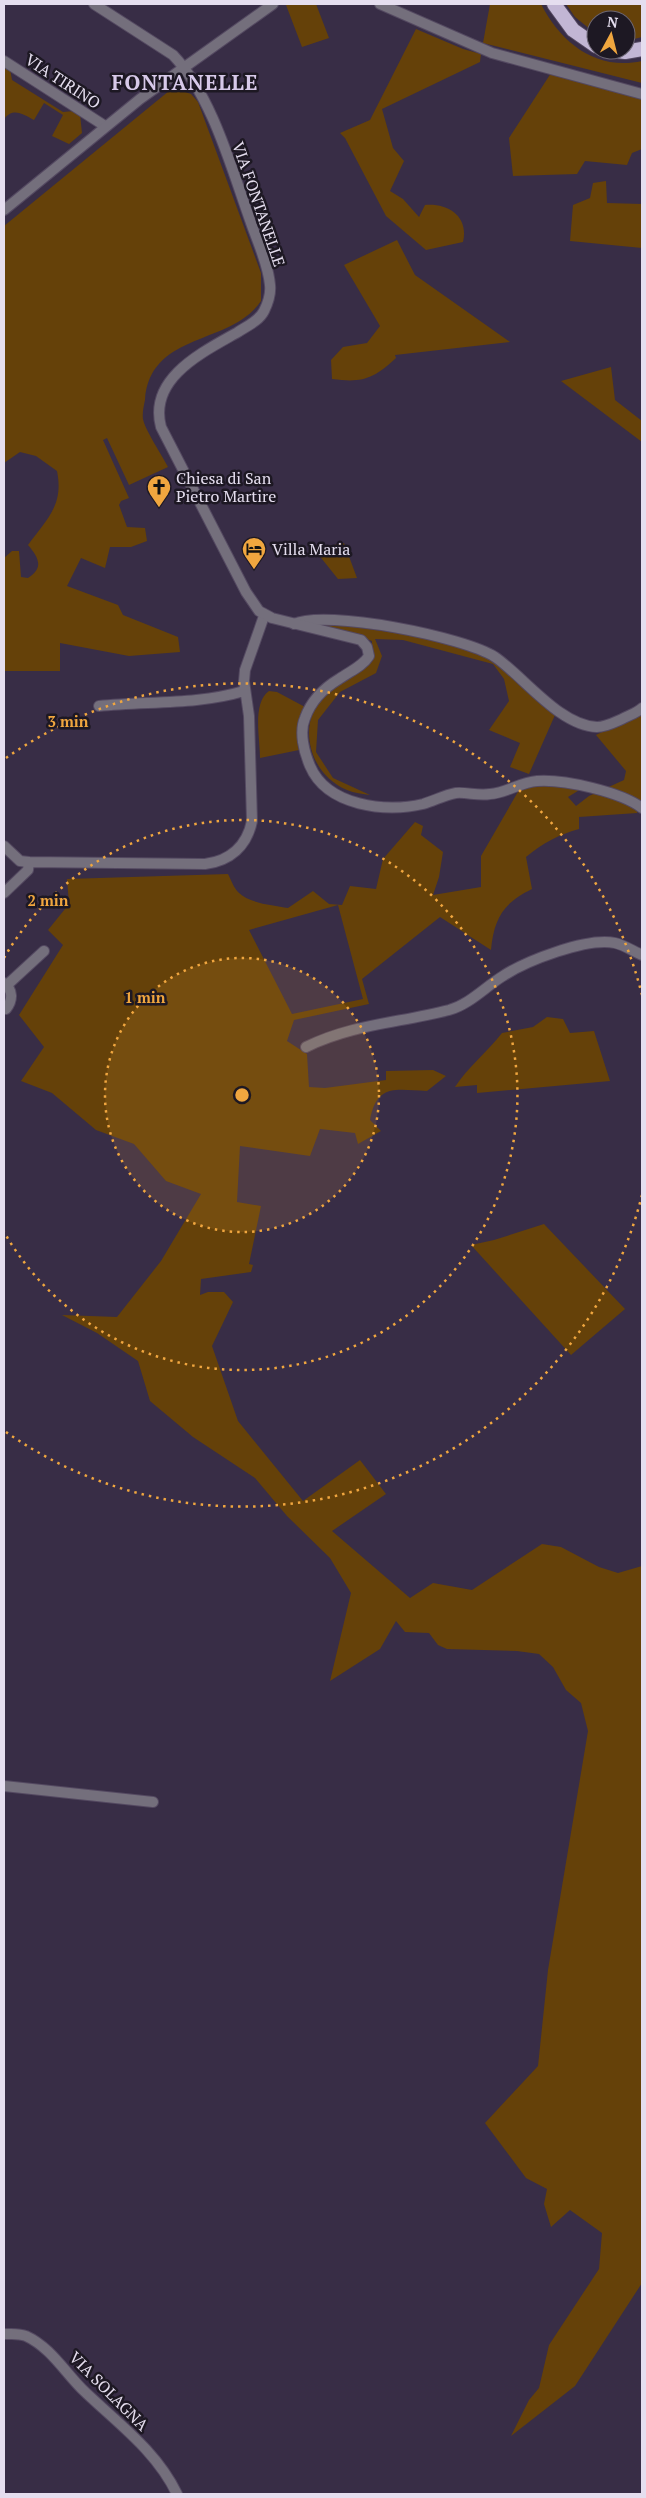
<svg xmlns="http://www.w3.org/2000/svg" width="646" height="2498" viewBox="0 0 646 2498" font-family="'PT Serif',serif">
  <rect width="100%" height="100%" fill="#382d46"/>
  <path fill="#654109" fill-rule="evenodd" d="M316,4l13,34 -27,9 -16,-42z
    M490,4h51c20,39 55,67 101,57v22l-159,-40z
    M566,4h76v33l-16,4v-21h-30v14l-21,-17z
    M416,29l47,20 18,5 -1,8 -98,47 11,39 11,13 -14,30 13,8 16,18 6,-12c24,-2 44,12 38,37l-37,8 -40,-34 -41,-78 -5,-5 30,-13z
    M4,65l6,4 2,11 51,32 11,-1 6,3 2,19 -13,11 -17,-8 11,-21 -19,-12 -10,17c-11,-6 -21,-13 -30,-1z
    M553,70l89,28v51l-10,4 -5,12 -42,-4 -8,13 -64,2 -4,-38z
    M177,89l14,5 7,8 63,171v28c-30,45 -111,30 -116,99 -1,5 -3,13 -2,19 2,11 19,36 25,48l-39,18 -22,-47 -4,2 26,58 -8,3 -2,4 8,22 18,1 2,13 -16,6h-21l-5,21 -24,-10 -14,28 51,19 5,10 55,22 2,15 -51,4 -69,-13v28h-55l-1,2v-115l8,-7h7l2,26 7,1c16,-10 11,-20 0,-33 19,-26 36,-40 29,-74l-21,-15 -16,-4 -16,11v-237l165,-135z
    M606,181l1,22 35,1v44l-72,-7 3,-36 17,-7 3,-15z
    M397,240l18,35 95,67 -115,13 1,3c-23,21 -33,25 -64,21l-1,-19 12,-13 24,-4 13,-17 -36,-61z
    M611,367l4,33 27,21v21l-81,-61z
    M344,543l13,35 -19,1 -24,-30z
    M333,624l105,15 58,22 59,54 -26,59 -19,-7 10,-24 -31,-13 20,-29 -5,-22 -11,-15 -90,-24 -28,-1 7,17 -6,17 -36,19 -22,28 -2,32 17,26 37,17c-7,-1 -16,-2 -23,-5 -36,-15 -50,-61 -26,-92 13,-15 35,-28 51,-40v-17l-30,-11 -25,-5z
    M269,691l8,1 28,15c-7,16 -10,26 -6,43l-39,8c0,-20 -8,-55 9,-67z
    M642,712v91l-5,10 -58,4v12c-21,6 -36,14 -53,28l6,32c-29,14 -38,30 -41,61l-51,-33 -78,62 7,25 -75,16 -7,21 20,13 2,33 16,1 61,-8v-9l47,-1 13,6 -19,15c-31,-1 -50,-8 -57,29l11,11 -23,13 -3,-11 -35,-4 -10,27 -70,-10 -3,56 24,4 -12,58 4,1 -2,7 -50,7 -1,16 8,-3h16l9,10 -21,44 26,75 65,80 57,-41 26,34 -54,37 78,67 23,-15 39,7 70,-46 19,3 38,20 19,6 24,-7v717l-67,103 -64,50 18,-36 10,-12 10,-43 50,-76 3,-36 -32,-23 -19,17 -7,-23 3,-15 -21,-11 -41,-55 53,-57 10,-96 40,-239 -7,-28 -15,-13 -13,-23 -14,-13 -22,-3 -70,-2 -9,-4 -9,-12 -24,-1 -9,-11 -16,28 -50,32 21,-88 -21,-35 -43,-42 -32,-38 -62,-41 -43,-36 -12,-40 -41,-28 -35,-18 55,2 44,-56 40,-67 -35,-13 -32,-37 -38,-14 -44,-37 -31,-12 23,-34 -25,-32 44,-70 -15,-15 21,-26 -2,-25 161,-5c3,6 6,14 10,18 12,12 35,13 50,16l25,-17 16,13 13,1 8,-19 26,3 7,-30 32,-37 8,4 -2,9 22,17 -4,25 -6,18 48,-8v-31l38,-66 15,-5 47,4 -13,8 8,9 13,-10 35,-16 2,-9 -30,-36zM338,905l25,94 -71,15 -43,-84z
    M547,1017l16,2 7,14 24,-2 16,50 -133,12v-8l-22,2c13,-20 32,-35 47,-54l31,-6z
    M544,1224l81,85 -54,46 -100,-110 23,-5z"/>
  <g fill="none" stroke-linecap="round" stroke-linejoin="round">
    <g stroke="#544961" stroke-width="12">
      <path id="minor" d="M380,4l112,49 150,41
        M4,61l101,65
        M294,624c32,-15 170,13 201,33 29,20 65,69 102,70 9,0 18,-5 25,-8 7,-4 15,-6 20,-11
        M99,706c49,-5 98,-1 145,-15
        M4,846l16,15 9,1 176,2c25,-3 42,-18 47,-43l-3,-105 -5,-35 1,-11 19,-54
        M4,893l24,-23 1,-8
        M4,983c9,7 9,17 2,26
        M7,985l37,-34
        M306,1047c47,-23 93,-24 143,-37 21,-6 36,-23 54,-34 23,-15 84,-39 112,-33 9,2 18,8 27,12
        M4,1786l149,16
        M4,2334c8,0 15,-1 22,2 24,11 38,35 56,53 34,33 74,61 95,105"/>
    </g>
    <g stroke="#544961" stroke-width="12">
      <path id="tertiary" d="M94,4l79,51c39,41 58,112 77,165 7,21 18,43 20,65 1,9 -2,18 -6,26 -5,10 -17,15 -26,21 -35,20 -90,46 -77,95l85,165 13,19 13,7 89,22 6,7 2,9c-7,11 -19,15 -30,23 -15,9 -28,22 -34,39 -6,14 -1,34 5,48 17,40 76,47 113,38 11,-3 21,-9 33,-11 11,-1 22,3 34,1 16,-1 31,-12 47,-13 27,-2 84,11 105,27
        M4,210l136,-111 133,-95"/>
    </g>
    <g stroke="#544961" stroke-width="16">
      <path id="trunk" d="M554,4l19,26 23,16
        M609,50l16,2 17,-3"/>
    </g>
    <use href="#minor" stroke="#746f7c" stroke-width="10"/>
    <use href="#tertiary" stroke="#746f7c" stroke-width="10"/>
    <use href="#trunk" stroke="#c2b6d4" stroke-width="14"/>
  </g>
  <circle cx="242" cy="1095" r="137" fill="#f0a63f" fill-opacity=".12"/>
  <g fill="none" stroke="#f0a63f" stroke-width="2.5" stroke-dasharray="2.5 5">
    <circle cx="242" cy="1095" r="137"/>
    <path d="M4 958A275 275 0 1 1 4 1232"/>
    <path d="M642 1195A412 412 0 0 1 6 1432M6 758A412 412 0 0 1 642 995"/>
  </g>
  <defs>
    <g id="church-pin" transform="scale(1.25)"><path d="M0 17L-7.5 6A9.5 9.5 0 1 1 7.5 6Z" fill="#f0a63f" stroke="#1d1823"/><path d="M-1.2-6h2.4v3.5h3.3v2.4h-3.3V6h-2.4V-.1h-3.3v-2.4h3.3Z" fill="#111"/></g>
    <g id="hotel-pin" transform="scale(1.25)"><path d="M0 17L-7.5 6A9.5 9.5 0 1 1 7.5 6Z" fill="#f0a63f" stroke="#1d1823"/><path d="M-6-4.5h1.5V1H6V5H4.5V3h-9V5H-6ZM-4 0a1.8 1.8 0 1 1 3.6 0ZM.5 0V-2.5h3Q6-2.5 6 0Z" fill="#111"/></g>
  </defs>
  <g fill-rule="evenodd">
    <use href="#church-pin" x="159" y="487"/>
    <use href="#hotel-pin" x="254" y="549"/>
  </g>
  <g text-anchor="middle" stroke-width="5" stroke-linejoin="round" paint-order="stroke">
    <g font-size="16" fill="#e5deef" stroke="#1d1823">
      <text transform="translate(63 81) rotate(33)" y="6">VIA TIRINO</text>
      <text transform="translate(259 204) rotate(71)" y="6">VIA FONTANELLE</text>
      <text transform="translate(109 2391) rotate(45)" y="6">VIA SOLAGNA</text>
    </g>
    <g font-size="16" fill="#e5deef" stroke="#1d1823" text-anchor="start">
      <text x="176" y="484">Chiesa di San<tspan x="176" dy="18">Pietro Martire</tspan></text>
      <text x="272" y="555">Villa Maria</text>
    </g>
    <g font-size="21" font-weight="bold" letter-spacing="1" fill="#d7c9e9" stroke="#1d1823">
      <text x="185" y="90">FONTANELLE</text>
    </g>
  </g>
  <circle cx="242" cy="1095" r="8" fill="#f0a63f" stroke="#1d1823" stroke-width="2.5"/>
  <g font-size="15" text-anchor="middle" font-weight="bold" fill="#f0a63f" stroke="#1d1823" stroke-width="5" stroke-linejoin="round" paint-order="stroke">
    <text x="68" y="727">3 min</text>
    <text x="48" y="906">2 min</text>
    <text x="145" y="1003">1 min</text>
  </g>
  <rect width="646" height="2498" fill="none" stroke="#e5deef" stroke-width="10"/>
  <g transform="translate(611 35) rotate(7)"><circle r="24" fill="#1d1823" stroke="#6d6775"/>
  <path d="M0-4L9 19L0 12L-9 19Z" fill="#f0a63f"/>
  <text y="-8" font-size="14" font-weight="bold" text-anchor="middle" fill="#e5deef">N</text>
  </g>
</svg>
